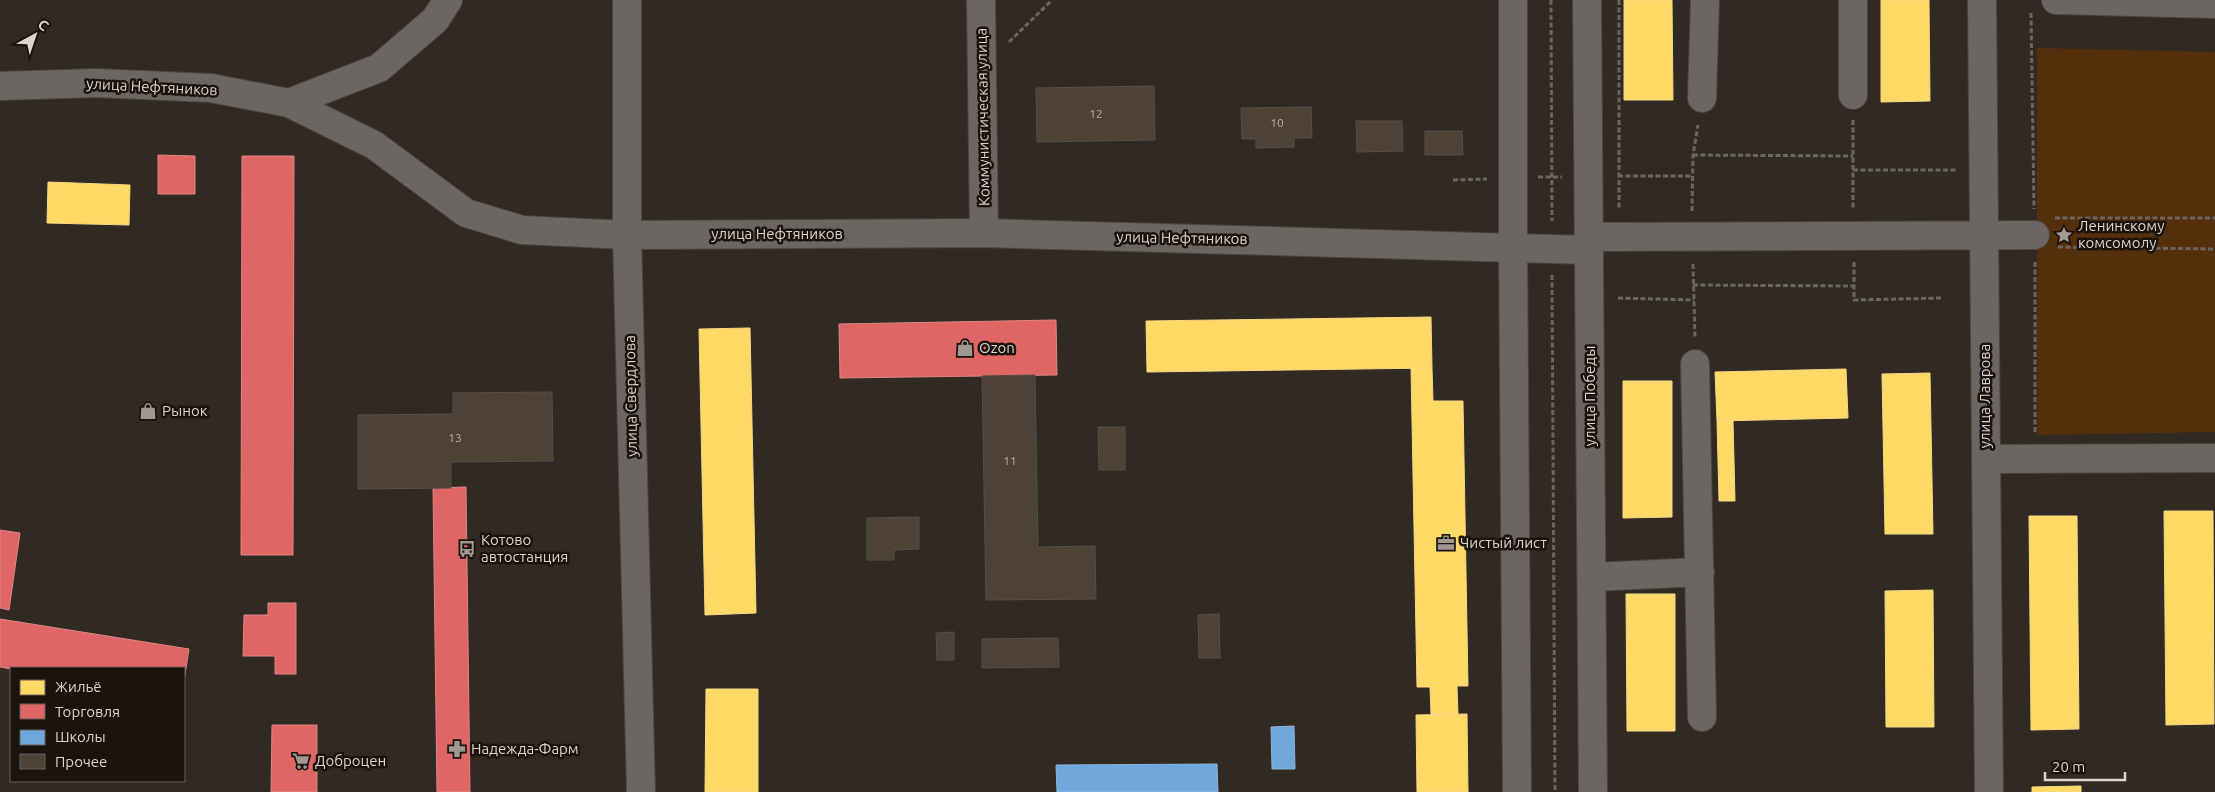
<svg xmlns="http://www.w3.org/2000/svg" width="2215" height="792" viewBox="0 0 2215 792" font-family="Ubuntu,sans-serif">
  <rect width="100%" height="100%" fill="#312a23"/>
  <path fill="#542f0b" d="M2037,48l178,4v380l-178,3z"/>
  <path fill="#ffd966" stroke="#f5d885" d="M1624,0h48l1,100h-49z
    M1881,0h48l1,101 -49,1z
    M48,182l82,3 -1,40 -82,-2z
    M1431,317l1,51 -285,4 -1,-51z
    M750,328l6,285 -51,2 -6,-286z
    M1411,368h21l1,33h30l5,285h-11l1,28 -27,1 -1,-28h-13z
    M1846,369l2,49 -131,3 -2,-49z
    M1930,373l3,161h-48l-3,-160z
    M1623,381h49v136l-49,1z
    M1733,420l2,81h-16l-2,-80z
    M2164,511h49l1,213 -48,1z
    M2029,516h48l2,213 -48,1z
    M1933,590l1,137h-48l-1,-136z
    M1626,594h49v137h-48z
    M706,689h52v103h-53z
    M1467,714l1,78h-51l-1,-77z
    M2081,786v6h-49v-5z"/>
  <path fill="#e06666" stroke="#df8785" d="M158,155l37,1v38h-37z
    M242,156h52l-1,399h-52z
    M1056,320l1,55 -217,3 -1,-54z
    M466,487l4,305h-33l-4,-304z
    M0,530l20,3 -11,77 -9,-2z
    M268,603h28v71h-21v-18h-32l1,-41h24z
    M0,619l189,30 -5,32v-13l-173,1 -11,-2z
    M272,725h45v67h-46z"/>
  <path fill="#6fa8dc" stroke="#90b5d8" d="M1294,726l1,43h-23l-1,-42z
    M1217,764l1,28h-161l-1,-27z"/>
  <path fill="#4e4135" stroke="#554f4a" d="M1154,86l1,54 -118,2 -1,-54z
    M1311,107l1,31h-18v9l-38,1v-9h-14l-1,-31z
    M1356,121h46l1,30 -46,1z
    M1425,131h37l1,24h-38z
    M1035,375l3,172 57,-1 1,53 -110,1 -4,-224z
    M552,392l1,69 -102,1v26l-93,1v-74l95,-1v-21z
    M1098,427h27v43h-26z
    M919,517v32l-25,1v10h-27v-42z
    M1219,614l1,44h-21l-1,-43z
    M954,632v28h-17l-1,-27z
    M1058,638l1,29 -77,1v-29z"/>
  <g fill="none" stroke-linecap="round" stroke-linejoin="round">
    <g stroke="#4c453f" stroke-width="30">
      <path id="minor" d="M627,0v235l14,557
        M981,0l3,233
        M1513,0v247l4,545
        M1587,0l6,792
        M1982,0l7,792
        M2056,0l159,4
        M0,86l96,-3 115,5 78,15 85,42 92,68 56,17 105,5 357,-2 605,17
        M1853,95v-95
        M1702,98l3,-98
        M289,103l90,-35 56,-48 13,-20
        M1589,237l446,-2
        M1695,364l7,353
        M1986,459l229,-1
        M1592,577l108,-5"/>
    </g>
    <path stroke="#6a6560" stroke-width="3" stroke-dasharray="5 2.5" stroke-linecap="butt" d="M1551,0l1,221
      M1619,0v209
      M2031,13l3,196
      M1009,42l43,-42
      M1853,120v89
      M1693,155l160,1
      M1853,170h105
      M1618,176h75
      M1538,177h24
      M1453,180l34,-1
      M1692,211l1,-56 5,-30
      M2055,218h160
      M2058,247l157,2
      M1854,262v38l87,-2
      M1693,264l2,74
      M1552,275l3,517
      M1693,285l160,1
      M1618,298l76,2
      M2035,432v-171"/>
    <use href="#minor" stroke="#6c6662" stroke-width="28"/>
  </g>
  <defs>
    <g id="sight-bare" transform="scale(1.35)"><path d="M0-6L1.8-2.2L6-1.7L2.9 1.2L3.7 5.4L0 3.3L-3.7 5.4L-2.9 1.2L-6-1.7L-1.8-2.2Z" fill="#a19892" stroke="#1a130e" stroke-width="2.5" paint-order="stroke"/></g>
    <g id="shop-bare" transform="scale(1.35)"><path d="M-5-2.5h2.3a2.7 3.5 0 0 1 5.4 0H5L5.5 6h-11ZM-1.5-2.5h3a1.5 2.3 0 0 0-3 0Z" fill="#a19892" stroke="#1a130e" stroke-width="2.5" paint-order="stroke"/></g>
    <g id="office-bare" transform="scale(1.35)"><path d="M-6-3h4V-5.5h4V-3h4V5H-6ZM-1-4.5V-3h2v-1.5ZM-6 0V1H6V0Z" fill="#a19892" stroke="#1a130e" stroke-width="2.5" paint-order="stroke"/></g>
    <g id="bus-bare" transform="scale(1.35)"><path d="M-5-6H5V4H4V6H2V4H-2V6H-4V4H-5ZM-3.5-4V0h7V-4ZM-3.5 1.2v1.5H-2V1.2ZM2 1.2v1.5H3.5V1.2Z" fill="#a19892" stroke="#1a130e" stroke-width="2.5" paint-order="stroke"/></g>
    <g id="pharmacy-bare" transform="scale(1.35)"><path d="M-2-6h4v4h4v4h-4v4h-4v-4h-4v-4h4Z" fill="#a19892" stroke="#1a130e" stroke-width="2.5" paint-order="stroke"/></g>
    <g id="supermarket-bare" transform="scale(1.35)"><path d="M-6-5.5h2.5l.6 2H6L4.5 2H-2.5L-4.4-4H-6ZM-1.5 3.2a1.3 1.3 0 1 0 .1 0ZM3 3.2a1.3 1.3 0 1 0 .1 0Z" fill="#a19892" stroke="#1a130e" stroke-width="2.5" paint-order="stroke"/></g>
  </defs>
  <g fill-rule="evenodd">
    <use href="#sight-bare" x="2064" y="235"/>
    <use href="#shop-bare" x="965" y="348"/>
    <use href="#shop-bare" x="148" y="411"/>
    <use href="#office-bare" x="1446" y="543"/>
    <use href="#bus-bare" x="467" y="549"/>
    <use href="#pharmacy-bare" x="457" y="749"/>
    <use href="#supermarket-bare" x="301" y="761"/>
  </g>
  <g text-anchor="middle" stroke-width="5" stroke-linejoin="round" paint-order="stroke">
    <g font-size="12" fill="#baafa7">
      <text x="1096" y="118">12</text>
      <text x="1277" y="127">10</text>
      <text x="455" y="442">13</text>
      <text x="1010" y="465">11</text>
    </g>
    <g font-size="15" fill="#ded4cd" stroke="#1a130e">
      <text transform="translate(152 87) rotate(3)" y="5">улица Нефтяников</text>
      <text transform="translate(983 117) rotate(-91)" y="5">Коммунистическая улица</text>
      <text x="777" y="239">улица Нефтяников</text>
      <text transform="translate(1182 238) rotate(1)" y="5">улица Нефтяников</text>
      <text transform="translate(631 396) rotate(-91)" y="5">улица Свердлова</text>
      <text transform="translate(1590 396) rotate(-90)" y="5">улица Победы</text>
      <text transform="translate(1985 396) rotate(-90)" y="5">улица Лаврова</text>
    </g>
    <g font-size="15" fill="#ded4cd" stroke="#1a130e" text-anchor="start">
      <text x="2078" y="231">Ленинскому<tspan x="2078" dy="17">комсомолу</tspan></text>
      <text x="979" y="353">Ozon</text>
      <text x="162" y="416">Рынок</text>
      <text x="481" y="545">Котово<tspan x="481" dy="17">автостанция</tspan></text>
      <text x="1460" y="548">Чистый лист</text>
      <text x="471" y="754">Надежда-Фарм</text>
      <text x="315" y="766">Доброцен</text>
    </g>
  </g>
  <rect x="10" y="667" width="175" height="115" fill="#1a130e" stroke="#68605a"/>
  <rect x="20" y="680" width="25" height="15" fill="#ffd966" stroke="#68605a"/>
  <text x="55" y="692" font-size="15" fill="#ded4cd">Жильё</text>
  <rect x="20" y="704" width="25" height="15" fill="#e06666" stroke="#68605a"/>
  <text x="55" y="717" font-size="15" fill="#ded4cd">Торговля</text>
  <rect x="20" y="730" width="25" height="15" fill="#6fa8dc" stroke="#68605a"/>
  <text x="55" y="742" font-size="15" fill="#ded4cd">Школы</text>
  <rect x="20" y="754" width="25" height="15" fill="#4e4135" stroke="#68605a"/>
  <text x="55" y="767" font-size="15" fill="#ded4cd">Прочее</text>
  <g transform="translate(35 35) rotate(40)" stroke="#1a130e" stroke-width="4" paint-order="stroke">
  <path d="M0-4L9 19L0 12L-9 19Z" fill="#ded4cd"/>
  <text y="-8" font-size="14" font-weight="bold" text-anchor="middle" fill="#ded4cd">С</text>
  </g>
  <path d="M2045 772v8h80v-8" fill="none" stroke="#ded4cd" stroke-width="2.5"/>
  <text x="2052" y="772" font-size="15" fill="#ded4cd" stroke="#1a130e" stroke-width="4" paint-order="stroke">20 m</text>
</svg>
